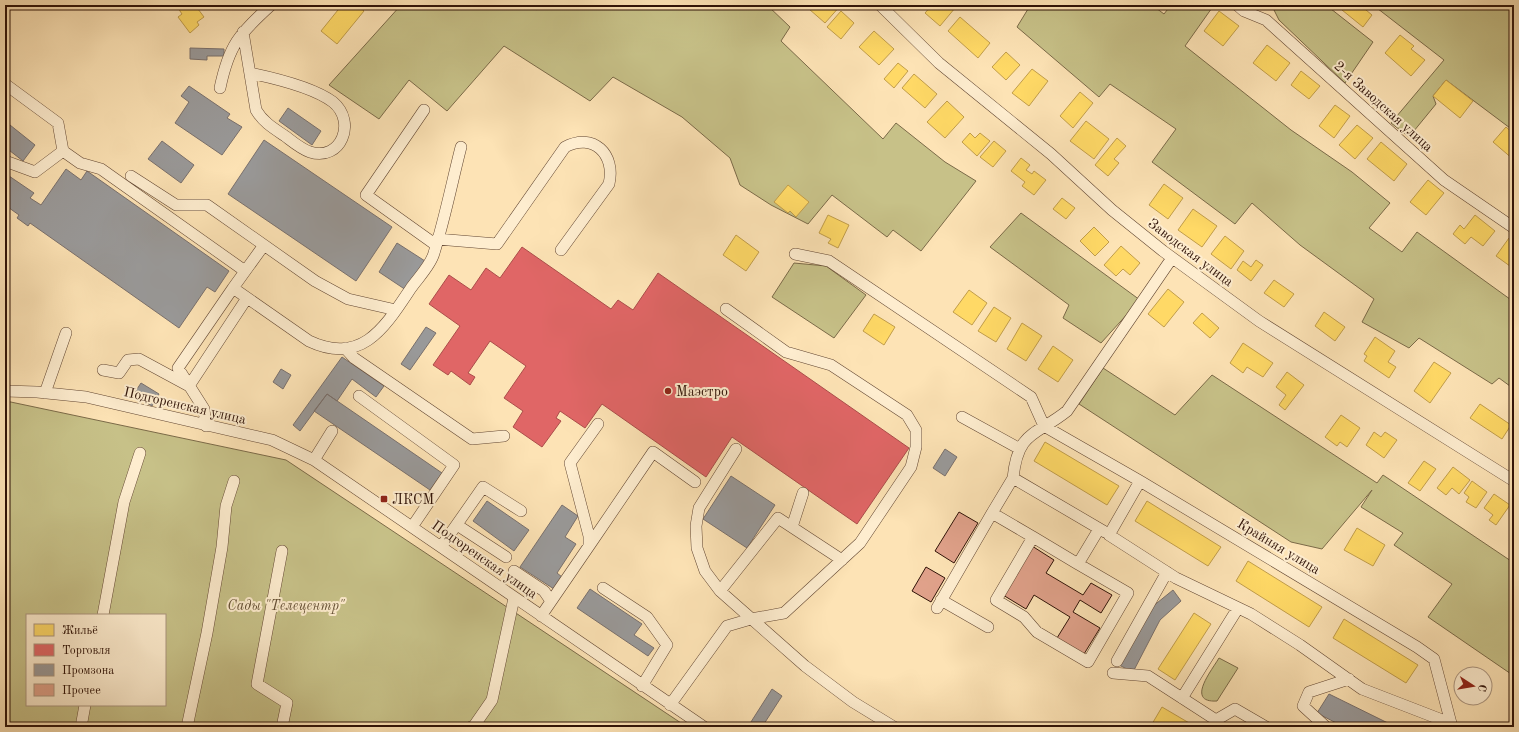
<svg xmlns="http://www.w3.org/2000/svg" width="1519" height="732" viewBox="0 0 1519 732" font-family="'Old Standard TT',serif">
  <rect width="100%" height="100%" fill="#fde3b5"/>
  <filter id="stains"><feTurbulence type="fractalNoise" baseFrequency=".005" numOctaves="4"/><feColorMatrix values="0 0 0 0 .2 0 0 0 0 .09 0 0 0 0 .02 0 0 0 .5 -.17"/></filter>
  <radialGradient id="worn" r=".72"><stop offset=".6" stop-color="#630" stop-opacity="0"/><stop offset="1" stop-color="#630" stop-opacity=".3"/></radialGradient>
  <path fill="#c7c188" stroke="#7b6a48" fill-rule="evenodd" d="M401,5h130l6,5 5,-5h225l23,22 -9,14 102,98 13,-16 49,39 31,19 -55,70 -28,-21 -6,7 -55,-42 -24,29 -37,-19 -31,-20 -10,-27 -48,-41 -69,-40 -23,24 -86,-55 -57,65 -38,-31 -30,39 -50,-34z
    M1023,5h129l12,9 7,-9h43l-29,41 106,84 61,42 38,31 -21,25 33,24 15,-20 97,70v87l-15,-11 -7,6 -73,-46 -10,10 -47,-26 12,-23 -74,-54 -48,-42 -17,21 -83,-62 24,-33 -66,-45 -11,13 -82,-70 11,-18z
    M1277,5h49l47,37 -28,41 -66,-63 -5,-10z
    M1373,5h141v11l-2,3 2,2v110l-68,-51 -13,16 3,8 -27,33 -18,-14 53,-63z
    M1021,213l119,87 -39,43 -38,-25 6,-13 -79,-58z
    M794,263l32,3 40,29 -32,43 -62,-41z
    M1103,368l72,47 37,-40 165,108 6,-8 131,88v113l-86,-59 24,-33 -58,-39 9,-12 -42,-26 11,-17 -50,59 -31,-7 -212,-138z
    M6,401l280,59 401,267h-682zM27,615h138v90h-138z
    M1219,658l19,10 -21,33c-32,2 -5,-31 2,-43z"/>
  <path fill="#ffd966" stroke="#c19d4a" d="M182,5h13l9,12 -7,5 2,3 -9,8 -12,-16 4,-3 -4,-6z
    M342,5h15l7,6 -27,33 -16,-13z
    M813,5h28l-16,18 -16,-14z
    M932,5h20l3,3 -15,18 -15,-13z
    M1346,5h14l12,10 -9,12 -21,-17z
    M841,11l13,12 -13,16 -14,-12z
    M1219,11l20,15 -16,20 -19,-15z
    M960,17l30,26 -12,15 -30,-27z
    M874,31l20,18 -15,16 -20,-18z
    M1400,35l14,11 -3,3 14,11 -14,16 -26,-23z
    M1267,45l23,18 -14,18 -23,-18z
    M1006,52l14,13 -14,15 -14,-13z
    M898,63l10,8 -14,17 -10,-9z
    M1032,69l16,12 -19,25 -17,-13z
    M1301,71l19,15 -11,13 -18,-14z
    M914,74l23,20 -12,14 -23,-20z
    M1446,80l27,21 -13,17 -27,-22z
    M1080,92l13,11 -20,25 -13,-12z
    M947,101l17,16 -19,21 -18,-16z
    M1335,105l15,11 -16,22 -15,-12z
    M1086,121l23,18 -15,20 -24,-18z
    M1357,125l16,13 -18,21 -16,-14z
    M1506,127l8,7v26l-21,-18z
    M970,133l5,5 5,-5 10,8 -13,15 -15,-14z
    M1117,138l9,8 -12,13 5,4 -11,13 -13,-11z
    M994,141l12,10 -13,16 -13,-10z
    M1381,142l26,22 -13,17 -27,-22z
    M1021,158l9,7 -4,5 6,4 2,-3 12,9 -12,15 -12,-9 3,-4 -14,-11z
    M1428,180l16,13 -18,22 -16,-13z
    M1164,184l19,14 -15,21 -19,-14z
    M788,185l21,17 -13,15 -6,-6 -2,2 -14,-11z
    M1062,198l13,10 -9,11 -13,-10z
    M1193,209l24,17 -15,21 -24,-17z
    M828,215l21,10 -11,23 -10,-5 3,-4 -12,-6z
    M1475,215l20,16 -12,15 -12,-9 -6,7 -12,-10 7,-9 4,4z
    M1094,227l15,15 -14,14 -15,-15z
    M736,235l23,17 -13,19 -23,-16z
    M1225,236l19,15 -13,18 -20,-15z
    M1509,238l5,4v27l-18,-13z
    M1121,246l19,17 -10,12 -7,-6 -7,7 -12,-11z
    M1256,260l7,5 -12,16 -14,-11 6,-9 8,6z
    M1274,280l20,14 -10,13 -20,-14z
    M1168,289l16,13 -20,25 -16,-13z
    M969,290l18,13 -15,22 -19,-13z
    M994,307l17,11 -15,24 -18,-11z
    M1324,312l21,15 -10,14 -20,-15z
    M1202,313l17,15 -9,10 -17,-15z
    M874,314l21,13 -11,18 -21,-14z
    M1022,323l20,13 -16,25 -19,-12z
    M1375,337l20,14 -7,11 8,5 -7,11 -25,-17 3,-5 -3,-2z
    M1243,343l30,20 -10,14 -16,-10 -4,6 -13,-10z
    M1053,346l20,14 -15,22 -20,-13z
    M1434,362l17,11 -21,30 -16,-12z
    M1287,372l17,13 -19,25 -6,-5 7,-10 -10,-8z
    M1480,404l31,21 -9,14 -32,-21z
    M1341,415l19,13 -13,19 -7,-5 -3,4 -12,-9z
    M1374,432l7,5 4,-5 12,8 -13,18 -18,-13z
    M1045,442l74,44 -12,19 -73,-44z
    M1424,461l12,8 -16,22 -12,-8z
    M1453,467l17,13 -11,14 -7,-6 -6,7 -9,-7z
    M1472,481l15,11 -11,16 -10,-6 3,-5 -5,-4z
    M1494,494l16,11 -14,20 -7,-5 4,-5 -9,-7z
    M1147,501l74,46 -13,19 -73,-45z
    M1357,528l28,17 -12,21 -29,-16z
    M1248,561l74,46 -13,20 -73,-46z
    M1194,613l17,11 -36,56 -17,-11z
    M1344,619l74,46 -12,18 -73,-45z
    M1162,707l34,20h-38l-6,-3z"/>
  <path fill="#e06666" stroke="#ab4d4a" d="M522,247l89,62 7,-9 15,10 25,-37 251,175 -52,76 -125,-87 -26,40 -104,-73 -17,24 -25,-17 -4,7 5,3 -19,26 -29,-20 10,-16 -19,-13 22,-32 -36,-25 -22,32 7,4 -5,8 -19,-14 -3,4 -15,-10 27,-39 -31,-22 20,-29 22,15 15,-22 14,10z"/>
  <path fill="#999" stroke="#79706d" d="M190,48l34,1v7h-17v4l-17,-1z
    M189,86l41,28 -3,4 15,9 -20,28 -47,-32 14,-21 -8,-6z
    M288,108l33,23 -9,14 -33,-24z
    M10,125l25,20 -12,16 -18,-14v-16z
    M264,140l128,87 -36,54 -128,-87z
    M162,141l32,24 -13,18 -33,-24z
    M66,169l15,11 6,-9 142,100 -14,21 -8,-5 -28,41 -149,-105 -2,3 -11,-8 2,-3 -14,-10v-24l4,-5 25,17 -4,5 11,7z
    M397,243l28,18 -19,29 -27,-18z
    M426,327l10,6 -26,37 -9,-6z
    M342,357l42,29 -8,11 -24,-18 -15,22 -10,-7 -27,37 -7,-6z
    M281,369l10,6 -8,14 -10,-7z
    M141,383l18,11 -7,12 -19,-11z
    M327,394l115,79 -12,17 -116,-79z
    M945,449l12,8 -12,19 -12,-8z
    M731,476l44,29 -28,43 -44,-29z
    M487,501l42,29 -15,21 -41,-30z
    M562,505l16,11 -13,21 11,7 -19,29 5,4 -8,12 -34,-22z
    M590,589l52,35 -8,11 20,13 -6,8 -71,-48z
    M1173,590l8,11 -21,19 -27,52 -14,-7 33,-58z
    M772,689l10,7 -20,31h-11l-2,-2z
    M1329,694l67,33h-52l-27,-14z"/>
  <path fill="#e1a28b" stroke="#2f1207" d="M959,512l19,11 -24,40 -19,-12z
    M1032,546l22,14 -8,13 37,22 8,-12 21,12 -11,18 -21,-13 -7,12 27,16 -16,26 -27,-16 13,-21 -36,-22 -8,14 -23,-14z
    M926,567l19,11 -14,24 -19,-11z"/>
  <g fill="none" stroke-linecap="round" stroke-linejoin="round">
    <g stroke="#624632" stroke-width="12">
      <path id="minor" d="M880,5l59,58 112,91 61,56 51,41 96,70 255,160
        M1237,5l7,6 22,9 178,160 70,48
        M243,32l13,78c7,12 17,18 29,26 8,6 16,13 25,16 31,10 47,-30 23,-50 -20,-15 -59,-24 -83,-29
        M5,84l53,39 5,28
        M220,88c9,-43 19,-54 51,-83
        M424,110l-58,85 70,50
        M5,161l30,11 28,-21 17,12 21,6 144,102
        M131,176l45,29h31l108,76 33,18 48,11
        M437,239l60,5 68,-97c28,-15 51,7 44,37l-48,66
        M795,254l34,7 202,136 13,29 96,55 277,166 17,12 18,68
        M233,288l31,-43
        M345,348l9,10 118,81 32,-3
        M103,370l16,3 9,-13 11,-1 50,27 58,-88
        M5,391l32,1 49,5 186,43 42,20 390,267
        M45,393l21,-60
        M359,396l95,69 -42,62
        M962,417l58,32
        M206,426l-2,-17 -26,-41 55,-80 76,53c53,25 76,-14 102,-53 7,-10 20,-23 23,-35 11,-35 18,-71 27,-106
        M736,449l-37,59 -3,18 1,22 8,23 15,20 85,75 48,36 41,25
        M314,460l18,-29
        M1013,478l-21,35 41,24
        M1140,481l-31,54 67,43 75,36 49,31 62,44 88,34
        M457,525l49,32
        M792,527l11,-34
        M1105,532l-92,-54c5,-48 23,-42 54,-67l105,-153
        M589,546l64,-94 42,30
        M441,547l42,-60 38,24
        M1078,564l-45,-27 -37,63 28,17 13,15 51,30 40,-69 -50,-29 21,-35
        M514,571l30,20 7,10
        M603,588l44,29 20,28 -25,41
        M720,591l58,-73 64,42
        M941,600l47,27
        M937,608l55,-95
        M103,615l21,-113 16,-49
        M541,616l48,-70v-10l-19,-73 28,-39
        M1117,661l50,-89
        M1113,673l35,3 68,44 19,-11 31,18
        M1182,698l56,-90
        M670,705l57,-79 24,-7 33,-6 76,-70 51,-76 5,-20v-17l-9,-15 -76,-50 -45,-13 -60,-43
        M81,727l4,-22
        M187,727l20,-94 15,-86 4,-41 8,-25
        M282,727l5,-24 -30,-19 25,-133
        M471,727l3,-1 18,-26 22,-102
        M1326,727l-23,-21 6,-14 40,-13"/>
    </g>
    <use href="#minor" stroke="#feedcf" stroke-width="11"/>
  </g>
  <g fill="#8f2418" stroke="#feedcf" stroke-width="1.5">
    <circle cx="668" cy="391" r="4"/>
    <rect x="380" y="495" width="8" height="8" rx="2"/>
  </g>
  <g text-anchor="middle" stroke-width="4" stroke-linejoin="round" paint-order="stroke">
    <g font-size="14" fill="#2f1207" stroke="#feedcf">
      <text transform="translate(1384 106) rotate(42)" y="5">2-я Заводская улица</text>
      <text transform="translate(1191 252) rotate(37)" y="5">Заводская улица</text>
      <text transform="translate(185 405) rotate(13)" y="5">Подгоренская улица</text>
      <text transform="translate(1279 546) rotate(31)" y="5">Крайняя улица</text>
      <text transform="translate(485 559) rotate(35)" y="5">Подгоренская улица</text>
    </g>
    <g font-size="14" fill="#2f1207" stroke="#feedcf" text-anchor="start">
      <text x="676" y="396">Маэстро</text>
      <text x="392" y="504">ЛКСМ</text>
    </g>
    <g font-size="14" font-style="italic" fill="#644f34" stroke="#feedcf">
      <text x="286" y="610">Сады "Телецентр"</text>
    </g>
  </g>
  <rect width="1519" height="732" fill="none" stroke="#fde3b5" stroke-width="20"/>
  <rect x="6" y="6" width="1507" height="720" fill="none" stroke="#2f1207" stroke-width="2"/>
  <rect x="10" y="10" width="1499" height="712" fill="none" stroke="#2f1207"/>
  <rect x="26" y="614" width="140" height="92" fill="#feedcf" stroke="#ab957f"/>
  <rect x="34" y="624" width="20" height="12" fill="#ffd966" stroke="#ab957f"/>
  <text x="62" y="634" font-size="12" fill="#2f1207">Жильё</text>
  <rect x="34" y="644" width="20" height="12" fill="#e06666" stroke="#ab957f"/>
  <text x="62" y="654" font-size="12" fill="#2f1207">Торговля</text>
  <rect x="34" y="664" width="20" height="12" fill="#999999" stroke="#ab957f"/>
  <text x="62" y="674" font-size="12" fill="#2f1207">Промзона</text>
  <rect x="34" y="684" width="20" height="12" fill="#e1a28b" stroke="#ab957f"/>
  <text x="62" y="694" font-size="12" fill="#2f1207">Прочее</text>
  <g transform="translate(1473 686) rotate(102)"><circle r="19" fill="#feedcf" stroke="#ab957f"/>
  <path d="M0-3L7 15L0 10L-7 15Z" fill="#8f2418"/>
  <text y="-6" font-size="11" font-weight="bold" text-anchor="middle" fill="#2f1207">С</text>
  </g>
  <rect width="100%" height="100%" filter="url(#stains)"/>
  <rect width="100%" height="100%" fill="url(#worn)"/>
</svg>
